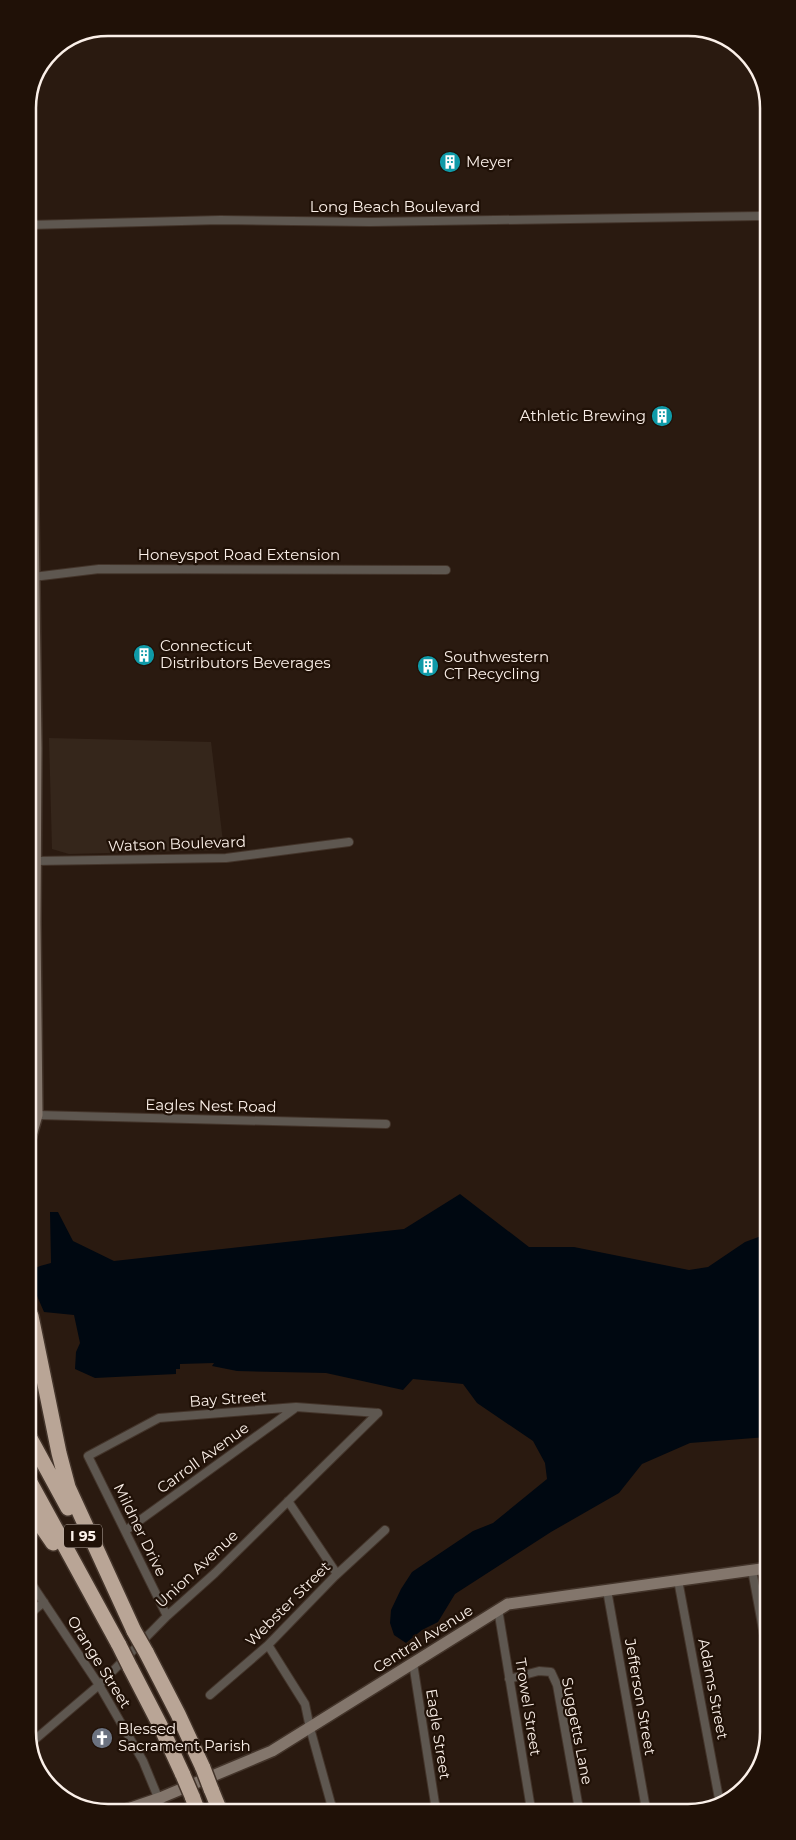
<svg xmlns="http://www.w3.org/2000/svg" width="796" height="1840" viewBox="0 0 796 1840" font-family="Montserrat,sans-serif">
  <rect width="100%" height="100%" fill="#2a1a10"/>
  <path fill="#35261b" d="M49,738l162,4 13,108 -155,4 -17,-5z"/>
  <path fill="#000811" d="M460,1194l69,53h45l115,23 19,-3 37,-25 22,-8 1,203 -78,6 -48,21 -23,29 -68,39 -96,62 -17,28 -16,8 -16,13 -12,-8 -4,-12 1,-13 10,-21 11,-17 61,-41 20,-8 54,-44 -2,-16 -12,-22 -56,-38 -14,-19 -50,-5 -10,11 -77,-17 -89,-2 -25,-5 2,-3 -34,1v5h-4v5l-81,4 -20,-9 1,-17 4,-9 -6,-28 -30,-3 -13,-30v-12l9,-4 11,-3 -1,-51h8l15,29 41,20 290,-32z"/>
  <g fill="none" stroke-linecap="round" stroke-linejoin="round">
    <g stroke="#43342a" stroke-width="10">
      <path id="street" d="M28,225l192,-5 150,2 390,-6
        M33,577l66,-8 347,1
        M35,861l191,-3 123,-16
        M37,1115l349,9
        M288,1501l49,73
        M125,1531l169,-122
        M752,1570l16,87
        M678,1580l42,224
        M31,1583l68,102 44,76 21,51
        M607,1590l39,219
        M498,1609l33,200
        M32,1612l12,-10
        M167,1616l-79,-160 71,-38 137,-11 82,6
        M268,1645l37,59 5,24 23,83
        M413,1663l23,147
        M509,1679l30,-8 12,1 6,13 22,124
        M210,1695l58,-50 67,-69 50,-46
        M32,1742l67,-57 68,-69 48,-43 163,-160"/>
    </g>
    <g stroke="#43342a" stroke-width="14">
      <path id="secondary" d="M28,120l8,628 -1,175 2,192 -7,24
        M119,1812l41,-14 112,-47 236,-147 260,-36"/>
    </g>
    <g stroke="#43342a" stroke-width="18">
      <path id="highway" d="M31,1316l28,137 9,34 66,144
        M31,1440l37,68
        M31,1484l88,161
        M31,1511l22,32
        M146,1652l32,62 25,54
        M130,1667l30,58 23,50
        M211,1789l9,22
        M192,1796l6,16"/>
    </g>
    <use href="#street" stroke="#5e5750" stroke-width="8"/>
    <use href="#secondary" stroke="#83766c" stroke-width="11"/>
    <use href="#highway" stroke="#b9a596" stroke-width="15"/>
    <g stroke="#43342a" stroke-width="18" stroke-linecap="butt">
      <path id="highway-bridge" d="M134,1631l12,21
        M119,1645l11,22
        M203,1768l8,21
        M183,1775l9,21"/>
    </g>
    <use href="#highway-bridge" stroke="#b9a596" stroke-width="15"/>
  </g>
  <defs>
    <g id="building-disc" transform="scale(1.125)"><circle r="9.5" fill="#0f9aa8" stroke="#201107"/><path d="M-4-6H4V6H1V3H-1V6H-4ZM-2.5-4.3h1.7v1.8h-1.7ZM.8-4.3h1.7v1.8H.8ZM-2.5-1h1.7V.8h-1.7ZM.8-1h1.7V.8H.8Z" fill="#fff"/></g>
    <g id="church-disc" transform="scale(1.125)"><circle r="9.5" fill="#6b7280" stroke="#201107"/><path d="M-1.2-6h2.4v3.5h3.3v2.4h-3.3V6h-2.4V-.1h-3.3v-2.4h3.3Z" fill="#fff"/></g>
  </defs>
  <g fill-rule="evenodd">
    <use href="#building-disc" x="450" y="162"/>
    <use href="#building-disc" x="662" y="416"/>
    <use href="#building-disc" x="144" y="655"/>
    <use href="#building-disc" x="428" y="666"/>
    <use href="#church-disc" x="102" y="1738"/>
  </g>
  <g text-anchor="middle" stroke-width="4.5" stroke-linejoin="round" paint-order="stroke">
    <rect fill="#201107" stroke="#b9ada5" stroke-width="1" x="64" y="1524.5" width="38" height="23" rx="4"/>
    <g font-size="14" font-weight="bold" fill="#fbf0e9">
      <text x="83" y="1541">I 95</text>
    </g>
    <g font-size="15" fill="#fbf0e9" stroke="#201107" text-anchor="start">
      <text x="466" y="167">Meyer</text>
      <text x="646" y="421" text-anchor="end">Athletic Brewing</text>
      <text x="160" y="651">Connecticut<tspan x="160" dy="17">Distributors Beverages</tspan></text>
      <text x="444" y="662">Southwestern<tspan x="444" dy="17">CT Recycling</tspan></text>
      <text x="118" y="1734">Blessed<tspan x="118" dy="17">Sacrament Parish</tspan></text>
    </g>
    <g font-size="15" fill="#fbf0e9" stroke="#201107">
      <text x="395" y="212">Long Beach Boulevard</text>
      <text x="239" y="560">Honeyspot Road Extension</text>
      <text transform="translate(177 844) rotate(-2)" y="5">Watson Boulevard</text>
      <text transform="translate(211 1106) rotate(1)" y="5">Eagles Nest Road</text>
      <text transform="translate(228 1399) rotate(-4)" y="5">Bay Street</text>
      <text transform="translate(203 1458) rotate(-36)" y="5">Carroll Avenue</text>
      <text transform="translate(140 1530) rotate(64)" y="5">Mildner Drive</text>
      <text transform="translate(197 1569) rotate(-43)" y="5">Union Avenue</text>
      <text transform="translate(288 1604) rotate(-45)" y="5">Webster Street</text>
      <text transform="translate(423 1639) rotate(-32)" y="5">Central Avenue</text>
      <text transform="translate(99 1662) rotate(58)" y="5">Orange Street</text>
      <text transform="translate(713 1689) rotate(79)" y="5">Adams Street</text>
      <text transform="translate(640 1697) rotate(80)" y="5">Jefferson Street</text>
      <text transform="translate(528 1707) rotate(81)" y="5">Trowel Street</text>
      <text transform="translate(577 1731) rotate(79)" y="5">Suggetts Lane</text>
      <text transform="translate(438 1734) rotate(81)" y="5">Eagle Street</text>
    </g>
  </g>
  <path d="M0 0H796V1840H0ZM108 36H688A72 72 0 0 1 760 108V1732A72 72 0 0 1 688 1804H108A72 72 0 0 1 36 1732V108A72 72 0 0 1 108 36Z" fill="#201107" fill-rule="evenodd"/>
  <path fill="none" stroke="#fbf0e9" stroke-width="2.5" d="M108 36H688A72 72 0 0 1 760 108V1732A72 72 0 0 1 688 1804H108A72 72 0 0 1 36 1732V108A72 72 0 0 1 108 36Z"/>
</svg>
